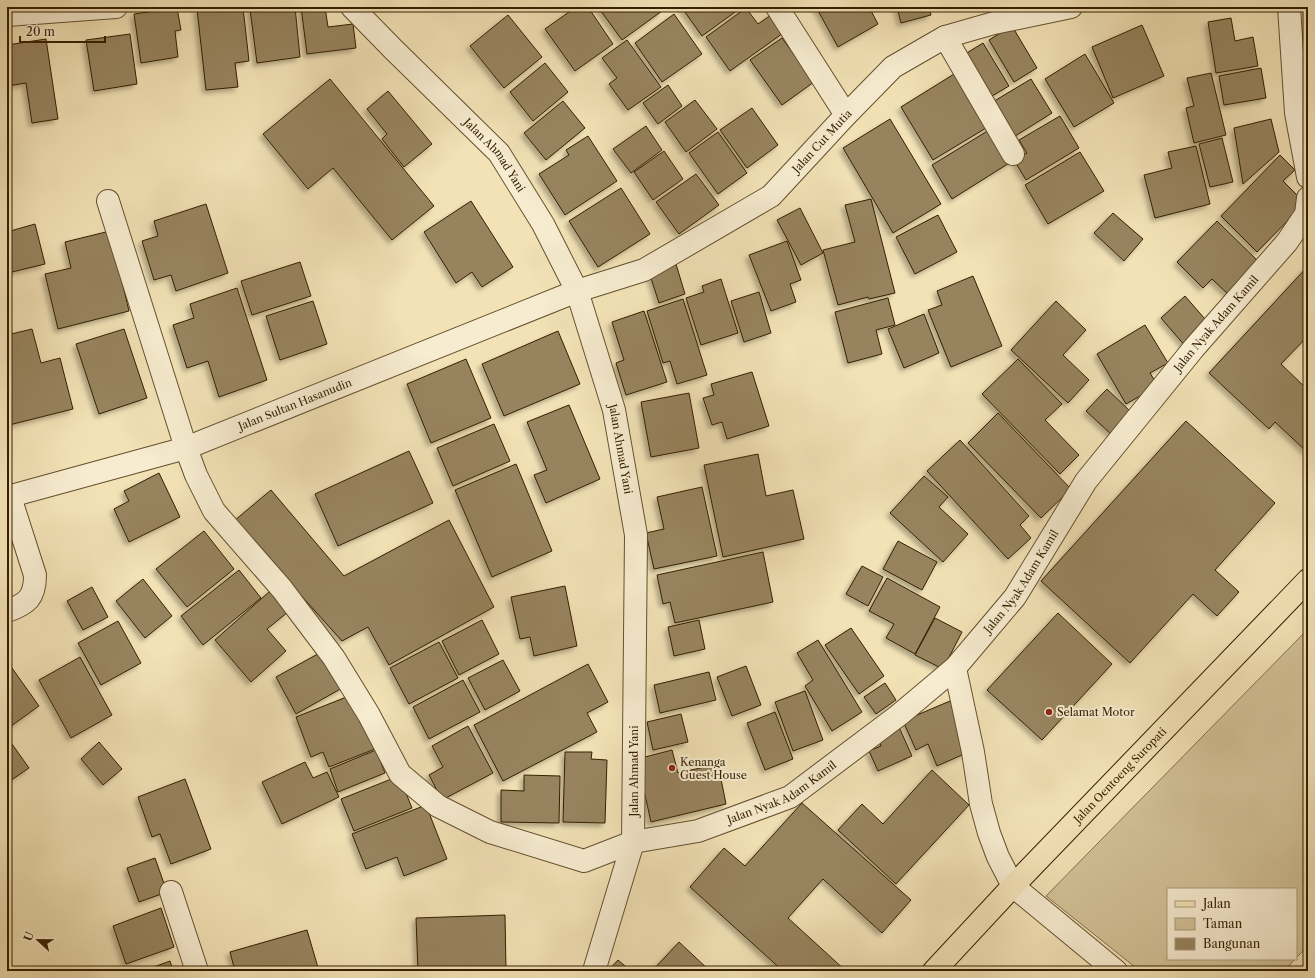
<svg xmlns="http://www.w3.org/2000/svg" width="1315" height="978" viewBox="0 0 1315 978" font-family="'Libre Caslon Text',serif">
  <defs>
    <filter id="shadow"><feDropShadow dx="-3.5" dy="3.5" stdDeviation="2" flood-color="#0004"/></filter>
  </defs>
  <rect width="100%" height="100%" fill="#f2e2b6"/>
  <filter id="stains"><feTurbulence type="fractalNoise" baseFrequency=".005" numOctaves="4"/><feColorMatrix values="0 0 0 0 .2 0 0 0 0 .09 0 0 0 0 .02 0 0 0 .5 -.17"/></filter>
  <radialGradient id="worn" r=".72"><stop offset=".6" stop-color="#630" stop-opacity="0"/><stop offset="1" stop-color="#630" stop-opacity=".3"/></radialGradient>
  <path fill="#d2c197" stroke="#84704c" d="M1308,629v317l-12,12v-69h-128v70h127l-11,12h-144l-94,-75z"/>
  <path fill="#97845f" stroke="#351f00" filter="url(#shadow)" d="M213,7h30l6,54 -14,2 3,24 -32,3 -9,-81z
    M263,7h32l5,50 -43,6 -7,-54z
    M301,7h24l3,20 25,-3 3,24 -49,6z
    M576,7h12l25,37 -38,27 -30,-42z
    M598,7h61l3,4 -40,29z
    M684,7h58l-40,29 -20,-28z
    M816,7h53l9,17 -40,23z
    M897,7h32l2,8 -30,8z
    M177,8l4,22 -6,1 3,26 -37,6 -7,-49z
    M746,8l12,16 16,-11 12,18 -56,40 -24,-34z
    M674,14l28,40 -40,28 -27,-39z
    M508,15l34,42 -38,31 -34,-42z
    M1231,18l4,23 18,-4 5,29 -42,7 -8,-51z
    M1142,25l22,51 -51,22 -21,-51z
    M1012,26l25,42 -23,14 -25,-42z
    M130,34l7,50 -43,7 -8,-51z
    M782,38l32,44 -32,23 -32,-45z
    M46,39l12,80 -26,4 -6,-40 -19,3v-41z
    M627,40l34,47 -33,23 -19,-26 8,-6 -15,-20z
    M983,43l26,43 -22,13 -25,-43z
    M1085,54l29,49 -40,24 -29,-48z
    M545,63l23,29 -35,29 -23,-29z
    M1261,68l5,30 -42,7 -5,-29z
    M959,71l32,54 -58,35 -32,-53z
    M1211,73l15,62 -32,8 -8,-35 8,-2 -7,-28z
    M330,79l104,127 -42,34 -59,-72 -25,21 -45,-55z
    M1031,79l21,34 -40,25 -21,-35z
    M668,85l14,21 -24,18 -15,-21z
    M388,91l44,53 -28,23 -22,-28 5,-5 -20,-25z
    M695,100l22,29 -31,23 -21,-30z
    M563,101l22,27 -39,32 -22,-27z
    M752,108l26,37 -31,23 -27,-38z
    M1060,116l19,32 -53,32 -12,-20 13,-7 -8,-13z
    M890,119l51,85 -48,29 -50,-85z
    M1271,119l8,33 -36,32 -9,-56z
    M646,126l16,24 -31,23 -18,-24z
    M994,127l20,33 -62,39 -20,-34z
    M718,132l29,41 -29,21 -29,-41z
    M588,136l29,45 -52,34 -26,-41 30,-19 -3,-5z
    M1222,138l11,44 -23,5 -11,-43z
    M1196,146l14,58 -55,14 -11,-43 28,-7 -4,-16z
    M664,151l19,28 -30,21 -19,-28z
    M1080,152l24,39 -56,33 -23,-39z
    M1280,155l15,15 -12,11 22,22 -48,49 -36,-36z
    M696,174l23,31 -40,29 -23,-32z
    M621,188l29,46 -52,33 -29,-46z
    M871,199l24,94 -26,6 -1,-2 -30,8 -15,-55 32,-8 -10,-37z
    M471,201l42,66 -31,20 -10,-15 -16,11 -32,-51z
    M206,204l22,69 -52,18 -5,-16 -17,5 -12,-39 16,-5 -4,-15z
    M800,208l23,45 -22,12 -24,-45z
    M1113,213l30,26 -19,22 -30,-28z
    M938,215l19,37 -42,22 -19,-37z
    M1217,221l44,43 -31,32 -18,-17 -9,9 -26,-26z
    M35,224l10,40 -37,9 -1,-41z
    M110,231l19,80 -71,18 -13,-55 26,-6 -6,-26z
    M787,241l14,39 -11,4 6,18 -25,9 -22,-56z
    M300,262l11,34 -59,19 -11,-34z
    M676,264l9,30 -26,9 -10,-31z
    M1308,266v70l-27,28 27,26v63l-33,-31 -6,7 -60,-56z
    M973,276l29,70 -51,21 -23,-57 14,-5 -5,-14z
    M721,279l17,54 -37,12 -15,-47 18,-6 -2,-6z
    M237,288l30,92 -48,17 -11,-36 -21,7 -14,-43 21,-7 -4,-14z
    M759,292l12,41 -27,9 -13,-41z
    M1185,296l26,30 -25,21 -25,-29z
    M888,298l7,27 -19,5 6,24 -34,9 -13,-51z
    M683,299l24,76 -30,9 -7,-23 -7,2 -16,-52z
    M313,301l14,43 -47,16 -14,-44z
    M1056,301l30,29 -23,25 26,25 -21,23 -57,-53z
    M644,311l23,71 -41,13 -10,-32 8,-3 -12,-38z
    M924,314l15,39 -35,15 -16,-39z
    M1145,325l23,38 -18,10 8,13 -32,18 -29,-50z
    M32,329l9,34 19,-5 13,51 -64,16 -2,-7v-83z
    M124,329l23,69 -48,16 -23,-70z
    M558,331l22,53 -76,32 -22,-52z
    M466,359l25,59 -60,25 -24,-59z
    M1018,359l44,45 -17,16 34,35 -19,19 -78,-80z
    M752,372l17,54 -42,13 -5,-17 -10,3 -9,-27 11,-3 -3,-11z
    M1107,389l26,25 -20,22 -27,-25z
    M689,393l10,55 -48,9 -10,-55z
    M569,405l31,74 -54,24 -12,-28 13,-5 -20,-48z
    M998,413l73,76 -30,29 -73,-75z
    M1186,421l89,82 -60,67 24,22 -22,24 -24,-22 -63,69 -89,-82z
    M494,424l16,37 -57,25 -16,-38z
    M960,440l69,76 -9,9 11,13 -23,21 -81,-88z
    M409,451l24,52 -95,43 -23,-52z
    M758,454l8,42 27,-6 11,49 -81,18 -19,-92z
    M516,464l36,87 -60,26 -37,-87z
    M159,473l21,44 -51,25 -15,-33 15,-8 -5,-10z
    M924,476l24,21 -9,10 29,27 -25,28 -53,-49z
    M702,487l15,69 -63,13 -8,-36 18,-4 -7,-32z
    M271,490l73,86 105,-56 45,87 -105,58 -21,-38 -26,14 -108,-120z
    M204,531l30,38 -47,38 -31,-38z
    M898,541l39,21 -15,28 -39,-21z
    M763,552l10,50 -98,21 -5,-21 -7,2 -6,-29z
    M862,566l21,11 -15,29 -22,-12z
    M239,570l22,28 -58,47 -22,-29z
    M887,578l53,29 -25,47 -29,-16 8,-14 -25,-13z
    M143,579l29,37 -27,22 -29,-37z
    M565,586l12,60 -43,10 -4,-19 -10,2 -9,-42z
    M92,587l16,30 -25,13 -16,-29z
    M270,591l18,21 -21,17 19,22 -35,31 -36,-42z
    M1058,613l54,51 -70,76 -55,-50z
    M935,618l27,14 -19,37 -28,-14z
    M482,620l17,34 -40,21 -17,-34z
    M699,620l6,29 -31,7 -6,-29z
    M118,621l23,42 -40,22 -23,-42z
    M851,628l33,48 -25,18 -34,-49z
    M818,640l44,72 -30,19 -27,-45 8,-6 -16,-27z
    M439,642l19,36 -49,26 -19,-36z
    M325,650l19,37 -48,27 -20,-37z
    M80,657l32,58 -41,23 -32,-58z
    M503,660l17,31 -35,19 -17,-32z
    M7,661l32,45 -32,23z
    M588,664l20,38 -21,11 10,19 -94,49 -29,-56z
    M746,666l15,39 -29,11 -15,-39z
    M709,672l7,28 -56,13 -6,-28z
    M463,680l17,32 -51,27 -16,-32z
    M885,683l11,17 -20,14 -12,-17z
    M805,691l18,49 -30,11 -18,-49z
    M354,694l21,55 -46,18 -6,-15 -12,5 -15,-40z
    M950,701l21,50 -34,15 -9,-22 -12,6 -13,-29z
    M775,712l18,47 -28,11 -18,-47z
    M681,714l7,28 -35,8 -6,-28z
    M468,726l25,47 -51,27 -13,-25 14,-8 -11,-21z
    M899,727l13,29 -34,15 -9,-20 12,-5 -4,-10z
    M7,737l22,31 -22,15z
    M99,742l23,27 -19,16 -22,-26z
    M376,750l9,23 -47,19 -8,-23z
    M672,750l6,23 40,-9 8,40 -75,18 -14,-63z
    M565,752h27l-1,7 16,1 -2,63 -42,-1z
    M305,762l8,16 14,-6 12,25 -57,27 -20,-42z
    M932,770l37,35 -73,79 -58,-54 24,-26 21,20z
    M524,775l36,1 -1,47 -58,-1v-32l23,1z
    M399,776l13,32 -58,23 -13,-32z
    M185,779l26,70 -40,15 -11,-30 -8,3 -14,-40z
    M802,803l109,97 -29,33 -59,-54 -35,39 58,53h-63l-93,-84 34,-39 21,18z
    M426,805l21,54 -43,17 -7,-19 -31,12 -14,-35z
    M155,858l12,34 -28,10 -12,-34z
    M161,908l13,39 -48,17 -13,-38z
    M505,915l1,56h-88l-2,-53z
    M307,930l12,41h-84l-5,-19z
    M679,942l31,29h-58z
    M618,960l13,11h-23z
    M170,961l3,10h-30z"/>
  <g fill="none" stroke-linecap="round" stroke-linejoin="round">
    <g stroke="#64502e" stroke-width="24">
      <g id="minor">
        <path id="s1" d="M352,7l41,42 106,104 44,71 34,67 37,119 22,125 -3,307 -39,129"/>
        <path d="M777,7l69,108"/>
        <path d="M1289,7l7,106 12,64"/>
        <path d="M7,15l109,-8"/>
        <path d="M945,37l68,117"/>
        <path id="s2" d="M108,201l78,247 10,27 18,36 68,78 52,69 35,57 31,59 38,32 52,26 94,29 49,-19 65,-11 92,-34 109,-82 56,-47 60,-71 71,-116 108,-133 93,-106 19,-28 2,-16"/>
        <path id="s3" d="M7,497l179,-49 391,-157 67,-21 127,-74 75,-81 47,-48 52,-30 49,-14 77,-16"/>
        <path d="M7,611c20,-7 28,-13 28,-36l-25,-78"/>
        <path d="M955,668l18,84 8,52 8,29 9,24 15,29 103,85"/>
        <path d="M171,892l26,79"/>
      </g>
    </g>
    <g stroke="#351f00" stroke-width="24">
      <g id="major">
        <path id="s4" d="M934,971l79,-85 295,-306"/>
      </g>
    </g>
    <use href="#minor" stroke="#f7ecd0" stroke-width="22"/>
    <use href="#major" stroke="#f2e2b6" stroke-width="22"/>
  </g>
  <g fill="#8f2418" stroke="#f7ecd0" stroke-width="1.5">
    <circle cx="1049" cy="712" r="4"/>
    <circle cx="672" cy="768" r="4"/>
  </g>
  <g text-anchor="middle" stroke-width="4" stroke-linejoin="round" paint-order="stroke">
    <g font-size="11" fill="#351f00" stroke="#f7ecd0">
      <text dy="4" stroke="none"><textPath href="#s3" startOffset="899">Jalan Cut Mutia</textPath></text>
      <text dy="4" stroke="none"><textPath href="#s1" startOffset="206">Jalan Ahmad Yani</textPath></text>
      <text dy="4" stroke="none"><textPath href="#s2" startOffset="1717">Jalan Nyak Adam Kamil</textPath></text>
      <text dy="4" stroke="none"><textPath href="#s3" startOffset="303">Jalan Sultan Hasanudin</textPath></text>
      <text dy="4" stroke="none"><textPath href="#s1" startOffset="530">Jalan Ahmad Yani</textPath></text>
      <text dy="4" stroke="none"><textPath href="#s2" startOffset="1393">Jalan Nyak Adam Kamil</textPath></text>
      <text transform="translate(634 771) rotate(-90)" y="4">Jalan Ahmad Yani</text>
      <text dy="4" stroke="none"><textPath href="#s4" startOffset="270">Jalan Oentoeng Suropati</textPath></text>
      <text dy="4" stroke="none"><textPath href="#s2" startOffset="1069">Jalan Nyak Adam Kamil</textPath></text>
    </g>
    <g font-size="11" fill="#351f00" stroke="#f7ecd0" text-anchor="start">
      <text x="1057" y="716">Selamat Motor</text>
      <text x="680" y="766">Kenanga<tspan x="680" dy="13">Guest House</tspan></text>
    </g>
  </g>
  <rect width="1315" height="978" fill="none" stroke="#f2e2b6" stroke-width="24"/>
  <rect x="8" y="8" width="1299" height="962" fill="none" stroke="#351f00" stroke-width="2"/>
  <rect x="12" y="12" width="1291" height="954" fill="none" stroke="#351f00"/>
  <rect x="1167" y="888" width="130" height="72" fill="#f7ecd0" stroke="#a99a7d"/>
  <rect x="1175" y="901" width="20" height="6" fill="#f2e2b6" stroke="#a99a7d"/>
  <text x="1203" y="908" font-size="12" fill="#351f00">Jalan</text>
  <rect x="1175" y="918" width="20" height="12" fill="#d2c197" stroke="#a99a7d"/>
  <text x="1203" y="928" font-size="12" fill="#351f00">Taman</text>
  <rect x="1175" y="938" width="20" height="12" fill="#97845f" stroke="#a99a7d"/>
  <text x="1203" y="948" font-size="12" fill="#351f00">Bangunan</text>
  <g transform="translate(38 940) rotate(292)" stroke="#f7ecd0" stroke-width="3" paint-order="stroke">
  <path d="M0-3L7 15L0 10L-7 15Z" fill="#351f00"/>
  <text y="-6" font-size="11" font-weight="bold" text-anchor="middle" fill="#351f00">U</text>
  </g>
  <path d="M20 36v6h85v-6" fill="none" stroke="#351f00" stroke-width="2"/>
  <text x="26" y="36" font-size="12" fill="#351f00" stroke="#f7ecd0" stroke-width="3" paint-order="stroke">20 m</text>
  <rect width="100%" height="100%" filter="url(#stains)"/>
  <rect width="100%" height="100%" fill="url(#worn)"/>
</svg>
